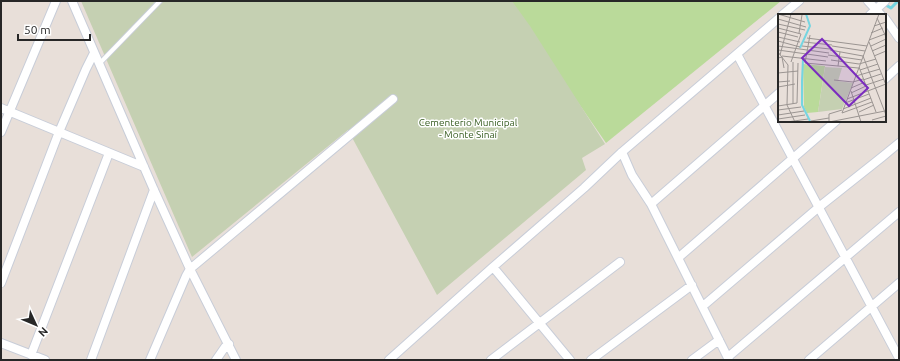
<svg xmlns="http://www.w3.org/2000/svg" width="900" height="361" viewBox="0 0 900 361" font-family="Ubuntu,sans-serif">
  <rect width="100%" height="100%" fill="#e8dfd9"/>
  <path fill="#bada9a" d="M508,1h273l-175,142z"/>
  <path fill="#c5d0b2" d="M81,1h431l18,25 75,118 -23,14 4,12 -149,125 -89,-165 -156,127z"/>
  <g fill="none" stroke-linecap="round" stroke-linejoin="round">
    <path stroke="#75d5e1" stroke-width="3" d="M884,4l7,4 7,-7"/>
    <g stroke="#c8cdd8" stroke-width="6">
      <path id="lane" d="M99,64l61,-63"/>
    </g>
    <g stroke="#c8cdd8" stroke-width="10">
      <path id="street" d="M72,1l82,189 36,79 46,91
        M868,1l13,14
        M782,15l17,-14
        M870,15l15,-14
        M885,18l14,20
        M737,54l162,304
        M885,79l14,-13
        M1,108l143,59
        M1,132l55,-131
        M622,152l10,23 19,29 78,156
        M651,204l128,-111
        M678,258l158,-137
        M1,283l58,-151 27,-63 8,-16
        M703,306l116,-99 63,-50 17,-14
        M1,343l44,17
        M31,355l78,-202
        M728,357l171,-145
        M91,360l63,-170
        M150,360l36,-84 4,-7 203,-170
        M216,360l9,-13 4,-3
        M389,360l104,-93
        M491,360l129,-98
        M570,360l-77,-93 91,-79 38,-36 157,-134
        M591,360l101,-75
        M692,360l27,-20
        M809,360l90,-77"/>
    </g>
    <use href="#lane" stroke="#fff" stroke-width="4"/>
    <use href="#street" stroke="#fff" stroke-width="8"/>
  </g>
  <g text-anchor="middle" stroke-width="3" stroke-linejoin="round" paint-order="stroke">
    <g font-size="10" fill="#355b1f" stroke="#fff">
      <text x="468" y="126">Cementerio Municipal<tspan x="468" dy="12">- Monte Sinaí</tspan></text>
    </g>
  </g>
  <g transform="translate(778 14)">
    <rect width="108" height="108" fill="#e8dfd9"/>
    <path d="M25,50l22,2 -7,46 -11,1 -3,-6z" fill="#bada9a"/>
    <path d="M47,53l17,1 -4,13 15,2 -11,26 -24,3z" fill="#c5d0b2"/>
    <path fill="none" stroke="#75d5e1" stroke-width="2" d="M22,34l10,-22 -4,-12M24,67l1,-22M24,67v24l8,16"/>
    <path fill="none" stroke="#9b9592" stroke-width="1" d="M0,0l27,8M99,4l9,19M0,5l28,8M0,10l27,6M96,12l12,-4M0,14l23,6 -10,28M0,18l20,5M21,19l3,-18M93,19l12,-5M32,21l-5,28 33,3 2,-14M0,23l22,5M29,24l60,8M91,26l16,-6M0,27l22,6M26,28l28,3M91,28l17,43M0,32l51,7M24,32l28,3M54,32l33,5M93,32l15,-7M0,36l50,7M52,36l33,6 23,59M94,37l14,-6M0,38l10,13 -1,40 8,17M2,41l11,-41M50,41l34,5M4,42l44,5M96,42l12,-5M0,44l4,-1 2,11M53,46l28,4 17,-5M60,52l20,2M81,53l17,45M82,56l18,-6M0,59l20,-2M78,62l24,-7M56,66l19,2 10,-3M85,66l18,-6M0,68l12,-1M88,71l18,-6M0,73l17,-3M73,74l14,-6M73,77l10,31M73,79l15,-7M69,85l39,-15M94,88l-30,11 37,-99M67,89l24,-9M15,90v-42M0,92l19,-3 1,-40M65,95l28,-11M0,96l23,-3M81,98l15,-7M0,101l26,-4M0,105l27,-4M94,106l14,-4M33,107l18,-3M9,108l21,-3M51,108l56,-11M51,108v-8l13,-4"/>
    <path fill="#7b2cbf" fill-opacity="0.15" stroke="#7b2cbf" stroke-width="2" d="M44,25l46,49 -19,18 -47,-48z"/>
    <rect width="108" height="108" fill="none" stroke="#272727" stroke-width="2"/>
  </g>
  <rect width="900" height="361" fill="none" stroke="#272727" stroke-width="4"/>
  <g transform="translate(36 325) rotate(134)" stroke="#ffffff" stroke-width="3" paint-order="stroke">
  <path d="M0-3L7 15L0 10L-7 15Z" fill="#272727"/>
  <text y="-6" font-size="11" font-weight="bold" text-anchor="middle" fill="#272727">N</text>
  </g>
  <path d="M18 34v6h72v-6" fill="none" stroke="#272727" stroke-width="2"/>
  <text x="24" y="34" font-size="12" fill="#272727" stroke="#ffffff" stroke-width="3" paint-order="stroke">50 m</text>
</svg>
